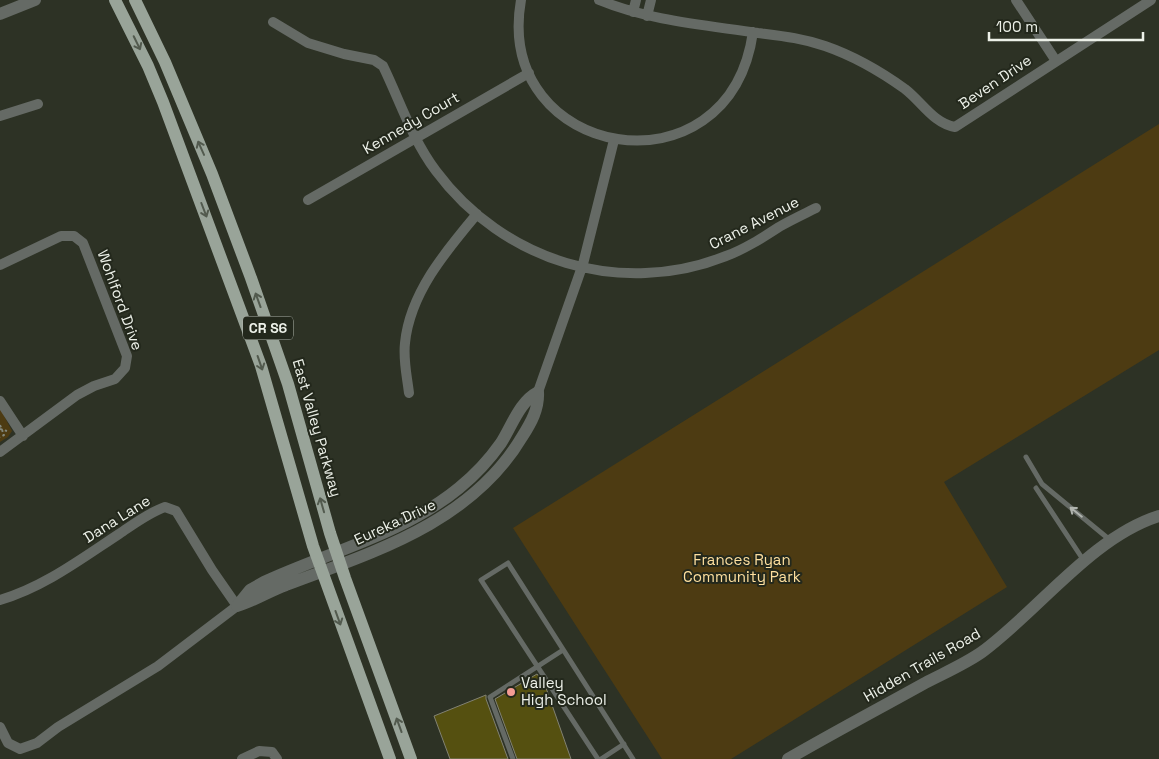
<svg xmlns="http://www.w3.org/2000/svg" width="1159" height="759" viewBox="0 0 1159 759" font-family="'Space Grotesk',sans-serif">
  <rect width="100%" height="100%" fill="#2d3225"/>
  <path fill="#4d3b12" d="M1159,124v226l-215,132 63,105 -276,172h-69l-149,-231z
    M0,408l12,23 -4,6 -8,5z"/>
  <path fill="#555010" stroke="#828273" d="M537,674l8,11 26,74h-54l-22,-60z
    M486,695v4l22,60h-58l-16,-43z"/>
  <g fill="none" stroke-linecap="round" stroke-linejoin="round">
    <path stroke="#82877c" stroke-width="2" stroke-dasharray="2.5 2.5" stroke-linecap="butt" d="M0,425l4,10 -4,2
      M0,429l7,2"/>
    <path stroke="#656a65" stroke-width="5" d="M1026,457l16,27 68,56
      M1036,488l48,73
      M513,759l-23,-62 73,-47
      M598,759l-117,-179 27,-17 125,196
      M601,759l23,-15"/>
    <path stroke="#656a65" stroke-width="10" d="M521,0c-28,159 208,201 232,32
      M599,0c51,21 106,25 159,33 24,3 44,5 67,13 29,10 55,25 80,43 17,13 28,34 50,38l196,-127
      M1016,0l40,61
      M633,12l3,-12
      M647,16l4,-16
      M273,22l35,21 36,11 30,6 9,6c17,35 29,73 53,105 67,90 184,127 290,85 19,-7 36,-18 53,-29 12,-7 25,-13 37,-19
      M0,116l38,-12
      M308,200l221,-127
      M0,265l61,-29h13l9,7 44,113 -2,12 -10,11 -21,7 -17,9 -77,57
      M538,392l45,-128 31,-124
      M409,393c-2,-17 -6,-33 -4,-50 5,-50 41,-92 72,-129
      M0,401l23,35
      M0,600c44,-13 81,-41 119,-66 15,-10 29,-21 46,-27l11,4 36,59 25,36 -79,60 -100,61 -21,16 -17,6 -12,-6 -8,-16
      M242,759l17,-8 13,1 5,7"/>
    <path stroke="#656a65" stroke-width="12" d="M0,14l35,-14
      M538,392c1,17 -7,31 -16,45 -51,86 -149,115 -236,148 -17,6 -32,16 -49,21l13,-16 14,-8c65,-30 139,-48 195,-94 16,-13 30,-28 42,-45 11,-17 18,-41 37,-51z
      M788,759c45,-26 92,-51 137,-76 19,-10 40,-19 57,-31 57,-42 110,-115 177,-136"/>
    <path stroke="#99a499" stroke-width="12" d="M115,0l33,66 15,36 98,264 52,180 77,213
      M135,0l30,62 47,112 39,104 37,106 42,149 15,45 66,181"/>
  </g>
  <defs><path id="oneway-shaft" d="M-6 0H5M1.5-3L5.5 0L1.5 3" fill="none" stroke-width="1.6" stroke-linecap="round" stroke-linejoin="round" transform="scale(1.25)"/></defs>
  <g stroke="#525a4e">
    <use href="#oneway-shaft" transform="translate(137 43) rotate(64)"/>
    <use href="#oneway-shaft" transform="translate(201 148) rotate(-114)"/>
    <use href="#oneway-shaft" transform="translate(204 210) rotate(69)"/>
    <use href="#oneway-shaft" transform="translate(258 300) rotate(-110)"/>
    <use href="#oneway-shaft" transform="translate(260 363) rotate(71)"/>
    <use href="#oneway-shaft" transform="translate(322 505) rotate(-106)"/>
    <use href="#oneway-shaft" transform="translate(338 618) rotate(70)"/>
    <use href="#oneway-shaft" transform="translate(399 725) rotate(-110)"/>
  </g>
  <use stroke="#b0b4ae" href="#oneway-shaft" transform="translate(1076 512) rotate(-141)"/>
  <circle fill="#f59c93" stroke="#23281c" stroke-width="2" cx="511" cy="692" r="5"/>
  <g text-anchor="middle" stroke-width="4" stroke-linejoin="round" paint-order="stroke">
    <rect fill="#23281c" stroke="#b0b5ac" stroke-width="1" x="243" y="316.5" width="50" height="23" rx="4"/>
    <g font-size="14" font-weight="bold" fill="#edf1e9">
      <text x="268" y="333">CR S6</text>
    </g>
    <g font-size="15" fill="#edf1e9" stroke="#23281c">
      <text transform="translate(995 82) rotate(-34)" y="5">Beven Drive</text>
      <text transform="translate(411 123) rotate(-30)" y="5">Kennedy Court</text>
      <text transform="translate(754 223) rotate(-27)" y="5">Crane Avenue</text>
      <text transform="translate(120 300) rotate(70)" y="5">Wohlford Drive</text>
      <text transform="translate(317 428) rotate(74)" y="5">East Valley Parkway</text>
      <text transform="translate(117 519) rotate(-32)" y="5">Dana Lane</text>
      <text transform="translate(395 522) rotate(-25)" y="5">Eureka Drive</text>
      <text transform="translate(922 665) rotate(-30)" y="5">Hidden Trails Road</text>
    </g>
    <g font-size="15" fill="#fedf9e" stroke="#23281c">
      <text x="742" y="565">Frances Ryan<tspan x="742" dy="17">Community Park</tspan></text>
    </g>
    <g font-size="15" fill="#edf1e9" stroke="#23281c" text-anchor="start">
      <text x="521" y="688">Valley<tspan x="521" dy="17">High School</tspan></text>
    </g>
  </g>
  <path d="M989 32v8h154v-8" fill="none" stroke="#edf1e9" stroke-width="2.5"/>
  <text x="996" y="32" font-size="15" fill="#edf1e9" stroke="#23281c" stroke-width="4" paint-order="stroke">100 m</text>
</svg>
